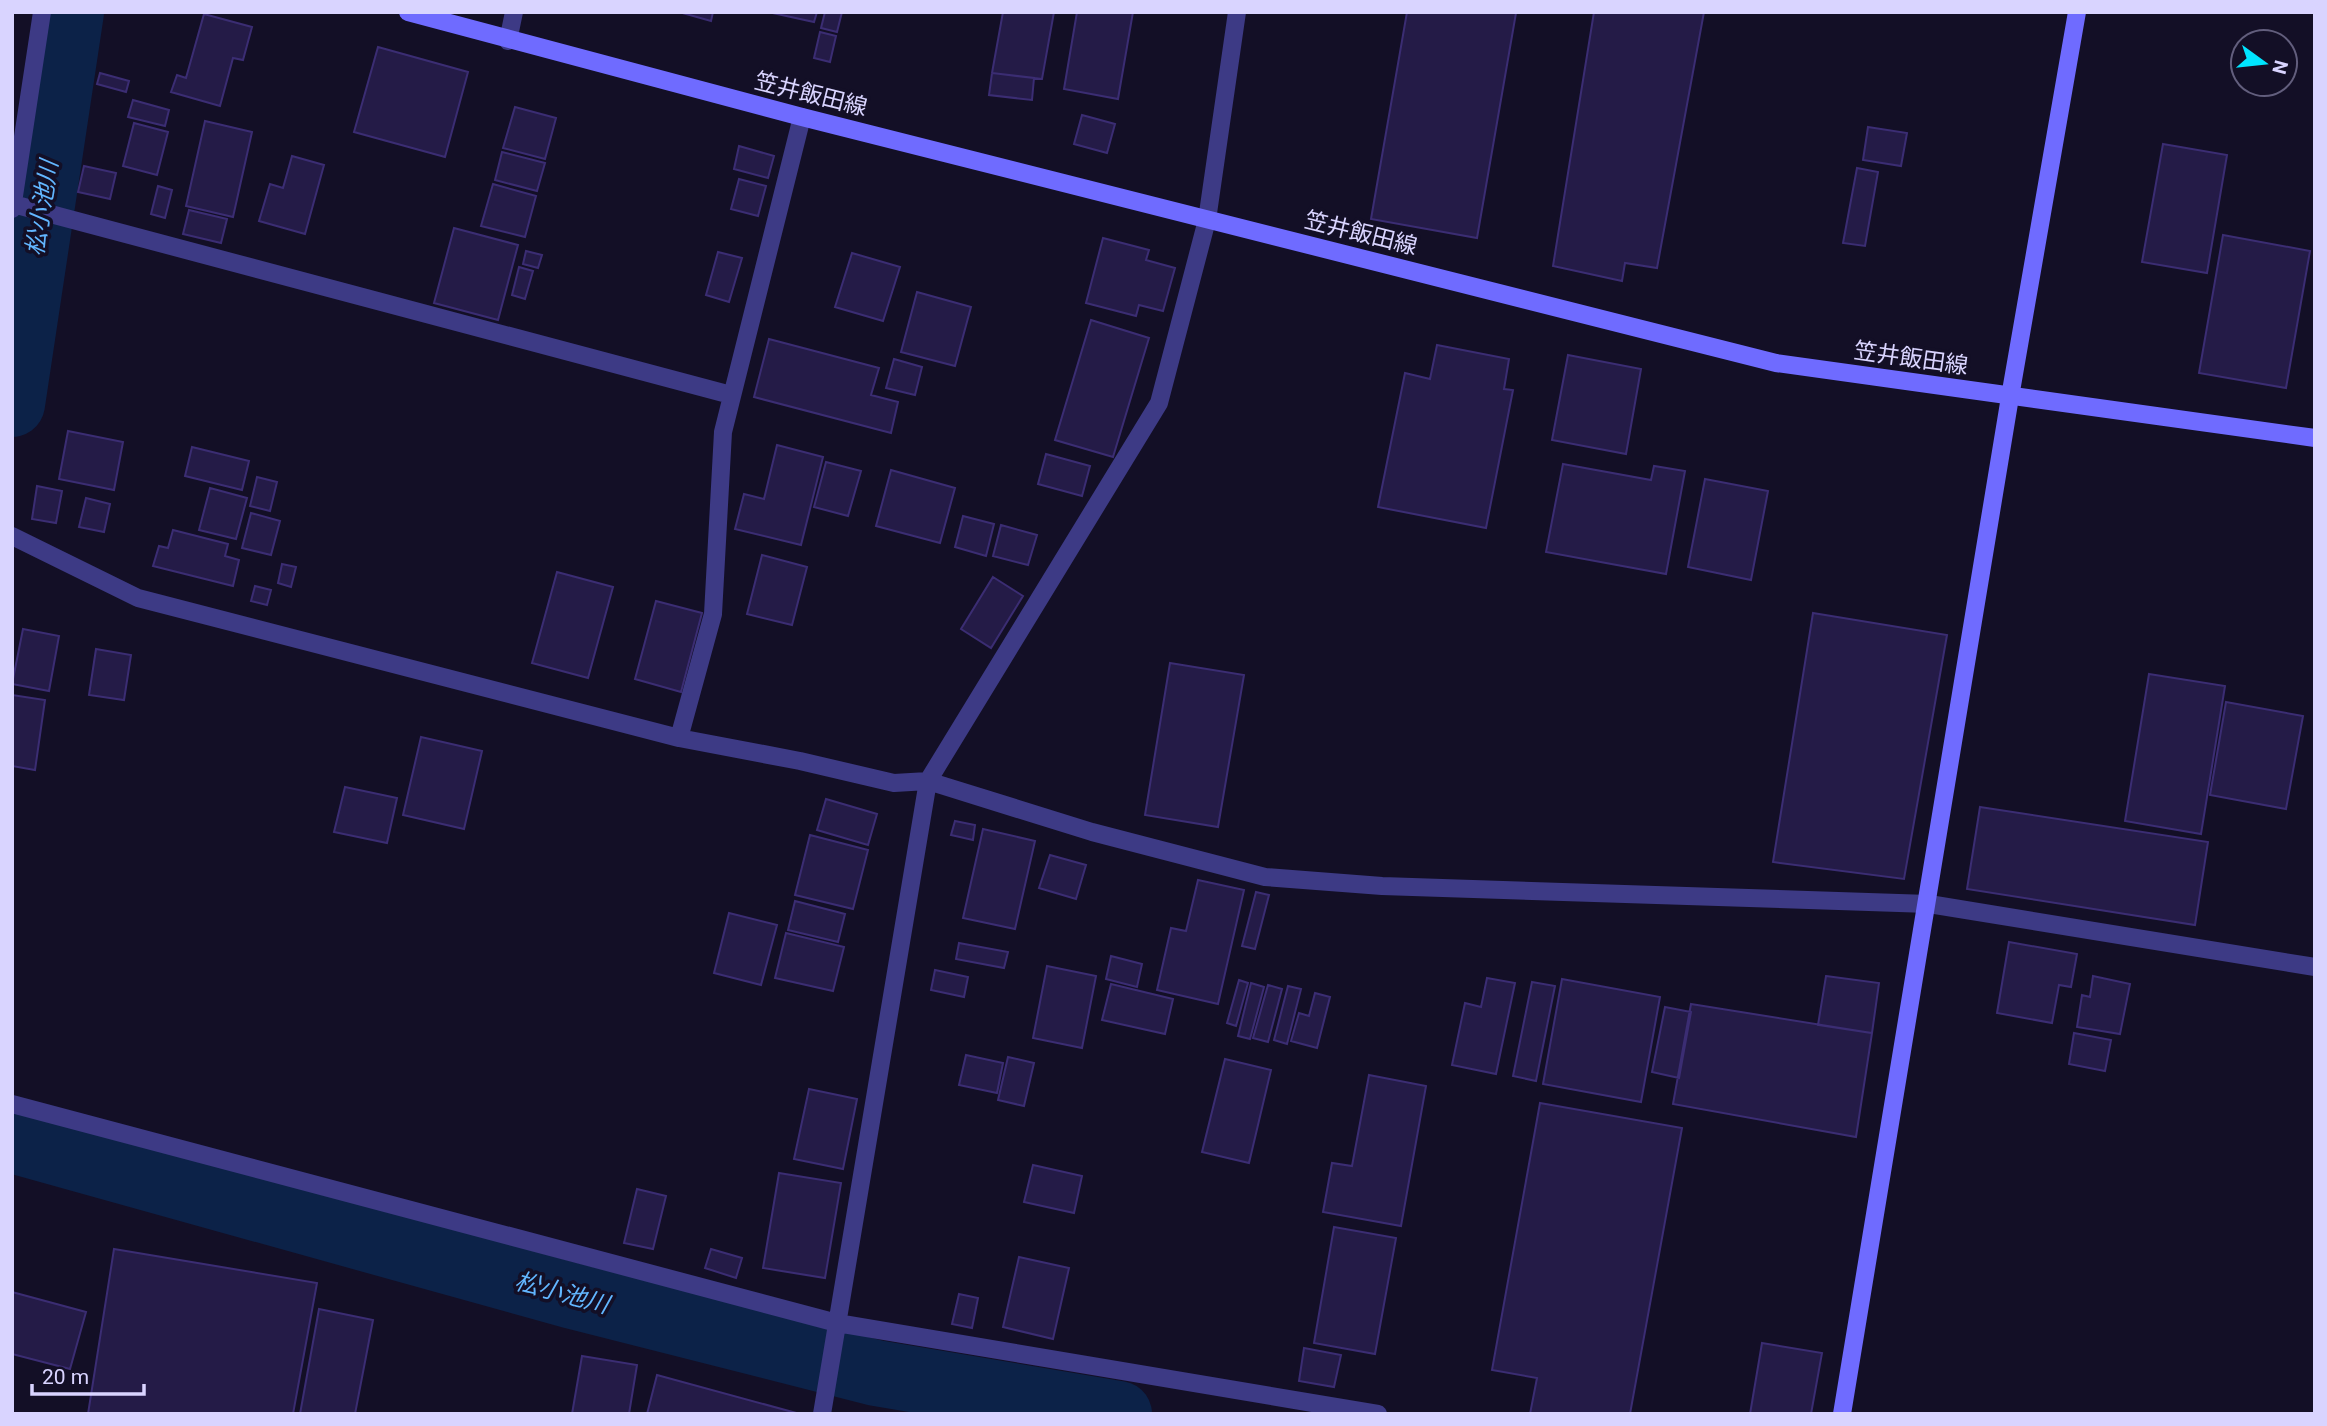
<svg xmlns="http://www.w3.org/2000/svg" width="2327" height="1426" viewBox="0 0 2327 1426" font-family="Roboto,'Noto Sans JP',sans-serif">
  <rect width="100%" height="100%" fill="#130f26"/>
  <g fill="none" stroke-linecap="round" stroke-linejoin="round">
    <path stroke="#0c2248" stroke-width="66" d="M12,404l59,-392
      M12,1140l557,155 307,78 243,41"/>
  </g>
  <path fill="#241b47" stroke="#3b2d73" stroke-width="2" d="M679,12h34l-2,9z
    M768,12h49l-3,10z
    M825,12h17l-5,20 -16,-4z
    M1003,12h51l-12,67 -50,-6z
    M1077,12h56l-15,87 -54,-10z
    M1407,12l109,1 -39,225 -106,-19z
    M1594,12h110l-47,256 -32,-5 -3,18 -69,-15z
    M204,14l48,13 -9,33 -10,-2 -13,48 -49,-14 6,-17 9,3z
    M820,32l16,4 -6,26 -16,-4z
    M378,47l90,25 -23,85 -91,-25z
    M100,73l29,8 -3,11 -29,-8z
    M992,73l42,5 -2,22 -43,-5z
    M133,100l36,10 -4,16 -37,-9z
    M515,107l41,11 -11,41 -42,-11z
    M1082,115l33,9 -8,29 -33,-9z
    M205,121l47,11 -19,85 -47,-11z
    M134,123l34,9 -11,43 -34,-9z
    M1868,127l39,6 -6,33 -38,-6z
    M2163,144l64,11 -20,118 -65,-11z
    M739,146l35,10 -6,22 -34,-9z
    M502,152l43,11 -8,28 -42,-11z
    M292,156l32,9 -19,69 -46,-13 11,-37 13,4z
    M84,166l32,7 -6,26 -32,-7z
    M1857,168l21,4 -13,74 -22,-3z
    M739,179l27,7 -8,30 -27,-7z
    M493,184l43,12 -11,41 -44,-11z
    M158,186l14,4 -7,28 -14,-4z
    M189,210l38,9 -6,24 -38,-9z
    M454,228l64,17 -20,75 -64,-17z
    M2223,235l87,16 -24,137 -87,-15z
    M1103,238l46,12 -3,10 29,8 -12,43 -24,-6 -3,11 -50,-13z
    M526,251l16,4 -4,13 -15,-4z
    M718,252l24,6 -13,44 -23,-7z
    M852,253l48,14 -17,54 -48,-14z
    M519,267l14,4 -8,28 -13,-4z
    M917,292l54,15 -16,59 -54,-14z
    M1091,320l58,18 -36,119 -58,-17z
    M769,339l110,29 -8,27 27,7 -7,31 -137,-36z
    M1437,345l72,14 -5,30 9,1 -27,138 -108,-21 27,-134 25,6z
    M1568,355l73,14 -15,85 -74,-14z
    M894,359l28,8 -7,28 -29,-7z
    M68,431l55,11 -9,48 -55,-11z
    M777,445l46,12 -22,88 -66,-16 9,-35 20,5z
    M192,447l57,14 -7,29 -57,-14z
    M1046,454l44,12 -8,30 -44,-12z
    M826,462l35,9 -13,45 -34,-9z
    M1563,464l88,16 3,-14 31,5 -19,103 -120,-22z
    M891,470l64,18 -15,55 -64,-17z
    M257,477l20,5 -7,29 -20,-5z
    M1705,479l63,12 -17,89 -63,-13z
    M37,486l25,5 -6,32 -24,-4z
    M210,488l37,10 -11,41 -37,-9z
    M86,498l24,6 -6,28 -25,-5z
    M251,513l29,8 -9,34 -29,-7z
    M963,516l31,8 -8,32 -31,-9z
    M1001,525l36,10 -9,30 -35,-9z
    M173,530l55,14 -3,12 14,4 -6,26 -80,-20 6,-20 9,2z
    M762,555l45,12 -15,58 -45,-11z
    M282,564l14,3 -5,20 -13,-4z
    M557,572l56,15 -25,91 -56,-15z
    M993,577l30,19 -32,52 -30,-19z
    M255,586l16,4 -4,15 -16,-4z
    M656,601l46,12 -21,79 -46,-13z
    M1813,613l134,22 -43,244 -131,-17z
    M23,629l36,7 -10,55 -37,-7z
    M96,649l35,6 -7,45 -35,-5z
    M1170,663l74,12 -26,152 -73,-12z
    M2149,674l76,12 -24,148 -76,-13z
    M12,695l33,5 -10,70 -23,-4z
    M2226,702l77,14 -17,93 -76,-14z
    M421,737l61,14 -18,78 -61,-14z
    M345,787l52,11 -10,45 -53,-11z
    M826,799l51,15 -9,31 -51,-15z
    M1980,807l228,35 -13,83 -228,-36z
    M955,821l20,4 -2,15 -22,-5z
    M983,829l52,12 -20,88 -52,-11z
    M810,835l58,15 -15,59 -58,-14z
    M1050,855l36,10 -10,34 -37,-11z
    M1198,880l46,10 -26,114 -61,-14 14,-62 15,3z
    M1256,892l13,3 -14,54 -13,-3z
    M795,901l50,13 -7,28 -50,-12z
    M729,913l48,12 -16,60 -47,-12z
    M786,933l58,14 -11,44 -58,-13z
    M2009,942l68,12 -6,33 -12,-2 -7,38 -55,-10z
    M959,943l49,9 -4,16 -48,-9z
    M1111,956l31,8 -5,23 -31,-8z
    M1047,966l49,10 -14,72 -49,-10z
    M935,970l33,7 -4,20 -33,-7z
    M1826,976l53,7 -7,50 -54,-8z
    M2093,976l37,8 -10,50 -43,-7 5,-32 8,2z
    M1487,978l28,5 -19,91 -44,-9 13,-62 16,4z
    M1562,979l98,18 -19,105 -98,-18z
    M1239,980l9,3 -12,43 -9,-3z
    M1532,982l23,4 -19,95 -23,-5z
    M1251,983l13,4 -14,52 -12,-3z
    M1111,984l62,15 -8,35 -63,-14z
    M1268,985l14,4 -14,53 -15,-4z
    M1288,986l13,3 -14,55 -13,-4z
    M1315,993l15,4 -13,51 -26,-7 8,-28 10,3z
    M1691,1004l181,29 -16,104 -183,-33z
    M1665,1007l26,5 -12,66 -27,-6z
    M2074,1033l37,7 -6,31 -36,-7z
    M966,1055l37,8 -6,30 -38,-8z
    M1008,1057l26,6 -10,43 -26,-6z
    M1225,1059l46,11 -22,93 -47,-11z
    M1369,1075l57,11 -25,140 -78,-14 9,-49 20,3z
    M809,1089l48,10 -14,70 -49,-10z
    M1540,1103l142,25 -52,286h-100l7,-36 -45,-8z
    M1033,1165l49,11 -8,37 -50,-11z
    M779,1173l62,10 -16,95 -62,-10z
    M637,1189l29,7 -13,53 -29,-6z
    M1334,1227l62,11 -21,116 -61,-11z
    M114,1249l203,34 -24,131h-205z
    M711,1249l31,9 -6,20 -31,-10z
    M1019,1257l50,11 -16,71 -50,-12z
    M12,1292l74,20 -16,57 -58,-15z
    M959,1294l19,4 -6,30 -20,-4z
    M319,1309l54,11 -18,94h-55z
    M1762,1343l60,10 -11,61h-61z
    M1304,1348l37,7 -7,32 -35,-6z
    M582,1356l55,9 -8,49h-57z
    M657,1375l143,39h-153z"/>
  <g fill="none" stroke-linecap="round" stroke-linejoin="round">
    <path stroke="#3d3a85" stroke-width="18" d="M508,41l6,-29
      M13,204l718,191
      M12,209l30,-197
      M12,536l126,62 541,140 121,23 94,22 34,-2 164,51 173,45 117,9 547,18 386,63
      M679,738l34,-124 10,-182 79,-315
      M12,1104l825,219 541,91
      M822,1414l106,-633 231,-378 48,-183 30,-208"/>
    <path stroke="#6f6bff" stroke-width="18" d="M408,12l394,105 974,246 539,75
      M1842,1414l168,-1017 67,-385"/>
  </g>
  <g text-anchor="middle" stroke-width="7" stroke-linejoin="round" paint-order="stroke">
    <g font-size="23" fill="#d9d4ff" stroke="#130f26">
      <text transform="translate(811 94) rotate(14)" y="8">笠井飯田線</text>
      <text transform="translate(1361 233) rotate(14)" y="8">笠井飯田線</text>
      <text transform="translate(1911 358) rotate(8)" y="8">笠井飯田線</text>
    </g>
    <g font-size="24" font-style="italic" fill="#62b6ff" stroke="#130f26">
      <text transform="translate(42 208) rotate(-81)" y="8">松小池川</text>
      <text transform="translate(562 1293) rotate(15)" y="8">松小池川</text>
    </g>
  </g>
  <rect width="2327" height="1426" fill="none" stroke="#d9d4ff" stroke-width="28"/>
  <g transform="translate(2264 63) rotate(105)"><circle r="33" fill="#130f26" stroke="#625e7d" stroke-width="2"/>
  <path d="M0-5L12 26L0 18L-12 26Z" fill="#00e5ff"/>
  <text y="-10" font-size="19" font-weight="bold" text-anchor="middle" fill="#d9d4ff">N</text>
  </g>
  <path d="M32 1384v10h112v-10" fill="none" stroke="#d9d4ff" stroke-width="3.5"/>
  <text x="42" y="1384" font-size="21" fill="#d9d4ff" stroke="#130f26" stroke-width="5" paint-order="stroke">20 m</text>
</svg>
